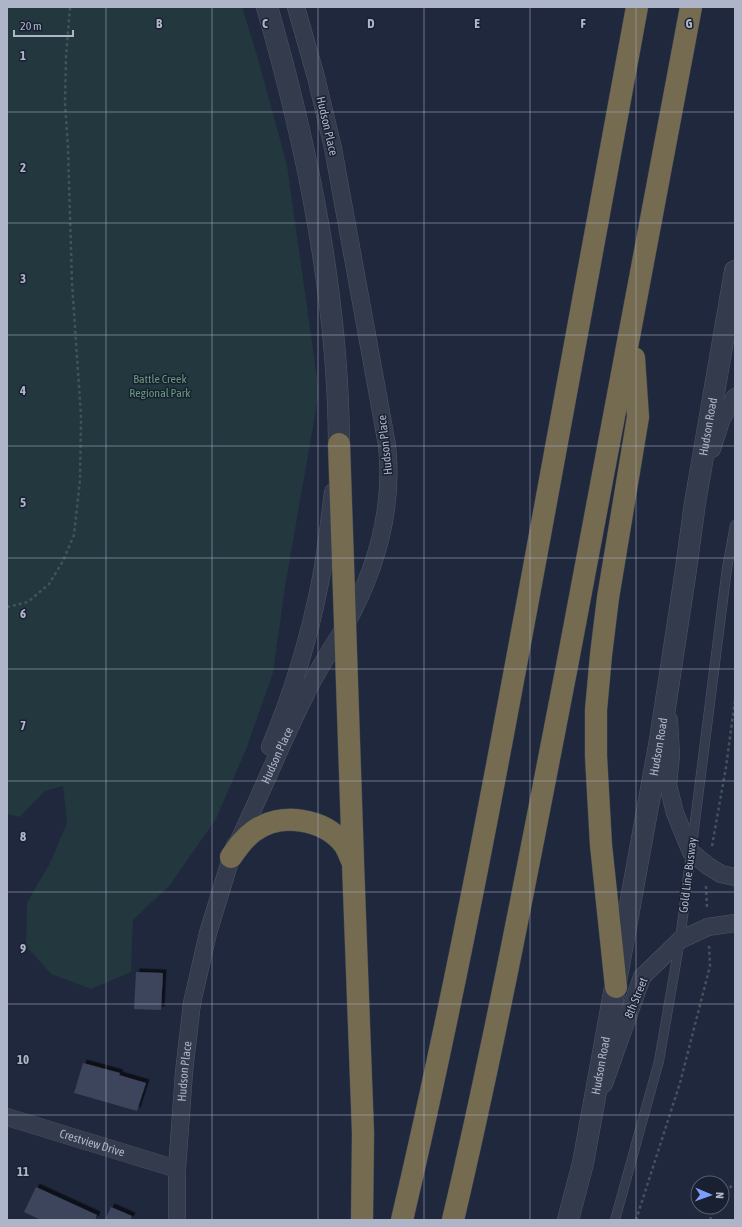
<svg xmlns="http://www.w3.org/2000/svg" width="742" height="1227" viewBox="0 0 742 1227" font-family="'Asap Condensed',sans-serif">
  <defs>
    <filter id="shadow"><feDropShadow dx="3.5" dy="-3.5" stdDeviation="0" flood-color="#0009"/></filter>
  </defs>
  <rect width="100%" height="100%" fill="#20283d"/>
  <path fill="#22373e" d="M7,7h235l15,48 30,110 32,227 -34,195 -12,86 -26,74 -31,72 -46,66 -37,35 -2,52 -40,17 -40,-15 -25,-28 1,-44 22,-37 18,-42 -4,-37 -18,5 -25,26 -13,-3z"/>
  <path fill="#3c445d" filter="url(#shadow)" d="M136,972l27,1 -2,37 -27,-1z
    M83,1063l37,10 -1,2 27,8 -9,28 -63,-18z
    M36,1187l61,28 -2,5h-54l-17,-8z
    M111,1207l21,9 -2,4h-25z"/>
  <g fill="none" stroke-linecap="round" stroke-linejoin="round">
    <g stroke="#4f5567" stroke-width="10">
      <path id="service" d="M615,1220l44,-159 21,-121 47,-372 8,-43"/>
    </g>
    <g stroke="#4f5567" stroke-width="18">
      <g id="minor">
        <path d="M712,449l10,-31 13,-21"/>
        <path d="M669,720l2,35 -3,30 7,28 16,39 17,14 13,8 14,3"/>
        <path d="M270,747c22,-53 39,-109 50,-164 6,-30 9,-61 13,-91"/>
        <path id="s1" d="M238,842c23,-48 43,-98 67,-146 11,-24 26,-46 39,-68 32,-57 50,-118 43,-183l-54,-297 -17,-71 -20,-70"/>
        <path d="M604,1084l38,-107 38,-37 28,-13 27,-4"/>
        <path id="s2" d="M7,1117l170,52"/>
        <path id="s3" d="M177,1220v-51l7,-97 8,-69 16,-70 27,-88"/>
      </g>
    </g>
    <g stroke="#4f5567" stroke-width="22">
      <g id="tertiary">
        <path d="M267,7c41,142 71,289 72,437"/>
        <path id="s4" d="M568,1220l15,-57 77,-423 25,-164 10,-73 40,-232"/>
      </g>
    </g>
    <g stroke="#3c4254" stroke-width="23">
      <path id="motorway" d="M339,444l14,417
        M231,857c7,-10 13,-19 23,-26 26,-19 69,-13 90,13 4,6 6,13 9,19l10,270 -1,87
        M616,987l-15,-142 -5,-89v-46l5,-55 7,-57 30,-181 -4,-59
        M402,1220c56,-238 100,-478 144,-718 29,-165 60,-330 91,-495
        M453,1220c43,-183 78,-369 114,-554 42,-219 83,-439 124,-659"/>
    </g>
    <path stroke="#40545b" stroke-width="2.5" stroke-dasharray="3 3" stroke-linecap="butt" d="M7,607l21,-5 21,-18 14,-23 11,-26 6,-55 1,-64 -9,-133 -4,-135 -3,-45 1,-46 4,-50
      M712,846l14,-79 9,-67
      M706,886l1,23
      M722,1197l5,-7 8,-7
      M636,1220l44,-137 30,-117 -1,-20
      M710,1220l5,-13"/>
    <use href="#service" stroke="#343b4d" stroke-width="9"/>
    <use href="#minor" stroke="#343b4d" stroke-width="17"/>
    <use href="#tertiary" stroke="#343b4d" stroke-width="21"/>
    <use href="#motorway" stroke="#746b50" stroke-width="22"/>
  </g>
  <path fill="none" stroke="#afb5c9" stroke-width="1" stroke-opacity="0.55" d="M106,7v1213M212,7v1213M318,7v1213M424,7v1213M530,7v1213M636,7v1213M7,112h728M7,223h728M7,335h728M7,446h728M7,558h728M7,669h728M7,781h728M7,892h728M7,1004h728M7,1115h728"/>
  <g text-anchor="middle" stroke-width="3" stroke-linejoin="round" paint-order="stroke">
    <g font-size="12" fill="#afb5c9" stroke="#192031">
      <text transform="translate(327 126) rotate(77)" y="4">Hudson Place</text>
      <text dy="4" stroke="none"><textPath href="#s4" startOffset="806">Hudson Road</textPath></text>
      <text transform="translate(385 445) rotate(-96)" y="4">Hudson Place</text>
      <text dy="4" stroke="none"><textPath href="#s4" startOffset="482">Hudson Road</textPath></text>
      <text dy="4" stroke="none"><textPath href="#s1" startOffset="95">Hudson Place</textPath></text>
      <text transform="translate(688 875) rotate(-83)" y="4">Gold Line Busway</text>
      <text transform="translate(636 998) rotate(-68)" y="4">8th Street</text>
      <text dy="4" stroke="none"><textPath href="#s4" startOffset="158">Hudson Road</textPath></text>
      <text dy="4" stroke="none"><textPath href="#s3" startOffset="149">Hudson Place</textPath></text>
      <text dy="4" stroke="none"><textPath href="#s2" startOffset="89">Crestview Drive</textPath></text>
    </g>
    <g font-size="12" fill="#649c79" stroke="#192031">
      <text x="160" y="383">Battle Creek<tspan x="160" dy="14">Regional Park</tspan></text>
    </g>
  </g>
  <g font-size="13" text-anchor="middle" font-weight="bold" fill="#afb5c9" stroke="#192031" stroke-width="3" stroke-linejoin="round" paint-order="stroke">
    <text x="159" y="28">B</text>
    <text x="265" y="28">C</text>
    <text x="371" y="28">D</text>
    <text x="477" y="28">E</text>
    <text x="583" y="28">F</text>
    <text x="689" y="28">G</text>
    <text x="23" y="60">1</text>
    <text x="23" y="172">2</text>
    <text x="23" y="283">3</text>
    <text x="23" y="395">4</text>
    <text x="23" y="507">5</text>
    <text x="23" y="618">6</text>
    <text x="23" y="730">7</text>
    <text x="23" y="841">8</text>
    <text x="23" y="953">9</text>
    <text x="23" y="1064">10</text>
    <text x="23" y="1176">11</text>
  </g>
  <rect width="742" height="1227" fill="none" stroke="#afb5c9" stroke-width="16"/>
  <g transform="translate(710 1195) rotate(92)"><circle r="19" fill="#192031" stroke="#555c6e"/>
  <path d="M0-3L7 15L0 10L-7 15Z" fill="#7e9eff"/>
  <text y="-6" font-size="11" font-weight="bold" text-anchor="middle" fill="#afb5c9">N</text>
  </g>
  <path d="M14 30v6h59v-6" fill="none" stroke="#afb5c9" stroke-width="2"/>
  <text x="20" y="30" font-size="12" fill="#afb5c9" stroke="#192031" stroke-width="3" paint-order="stroke">20 m</text>
</svg>
